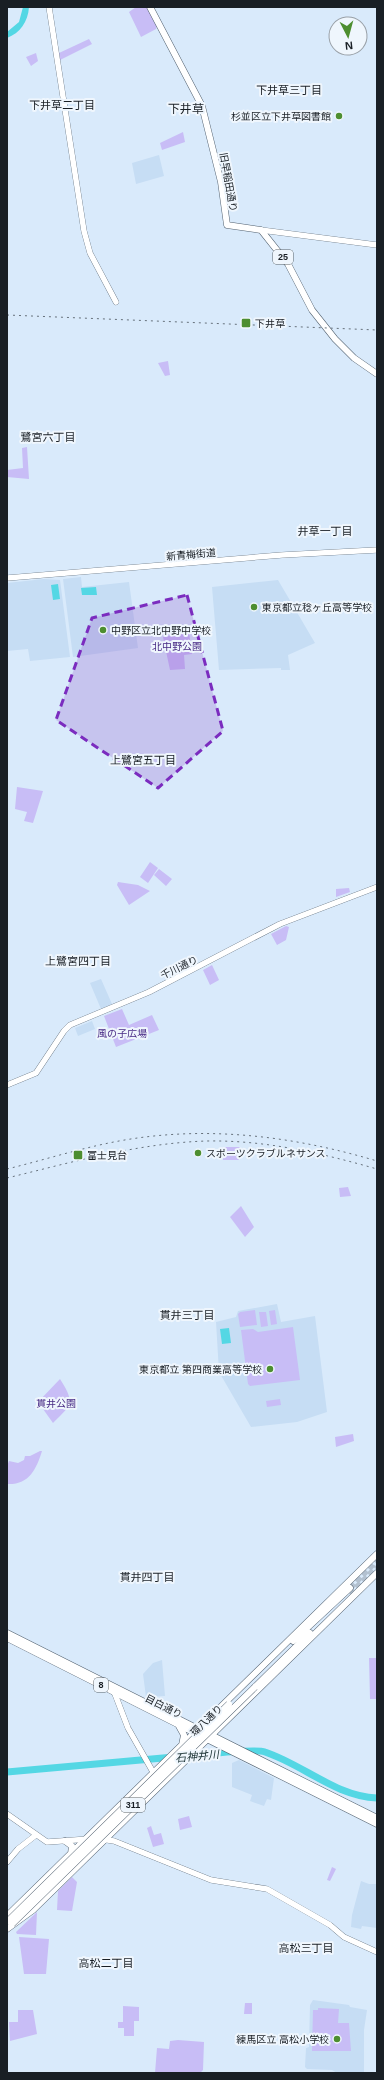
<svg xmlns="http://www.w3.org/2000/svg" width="384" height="2080" viewBox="0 0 384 2080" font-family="Arial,'Noto Sans JP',sans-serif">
  <rect width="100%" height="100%" fill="#d9eafb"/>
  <path fill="#c6ddf4" d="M159,155l5,21 -28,8 -4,-21z
    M81,577l1,10 47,-5 9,66 -65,9 -10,-78z
    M44,579l16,1 10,77 -40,4 -2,-12 -21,2v-68z
    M278,580l37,63 -27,12 2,15h-9v-2l-62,2 -7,-83z
    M101,979l11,25 -11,5 -11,-26z
    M92,1021l3,8 -17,7 -3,-8z
    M277,1304l4,18 34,-6 12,96 -30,10 -46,5 -32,-55 -3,-50 20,-5 2,-6z
    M162,1660l3,36 -19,1 -3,-23 10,-11z
    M239,1760l35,18 -3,22 -4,-1 -3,7 -14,-5 2,-6 -20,-8v-24z
    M361,1881l8,3h8v44l-15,-2 -1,3 -10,-2 1,-12z
    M313,2000l36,5 1,2 17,3 -3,20v43h-27l-5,-3 -25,-1 -2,-2 1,-19 3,-1 1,-42z"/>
  <path fill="#c8bdf6" d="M136,7h11l10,19 -1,3 -15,8 -12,-25z
    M89,39l3,5 -32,16 -1,-7z
    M36,53l2,8 -7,5 -5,-9z
    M183,132l2,10 -23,8 -2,-7z
    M168,361l2,14 -5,1 -7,-13z
    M27,447l2,32 -22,-2v-7l16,-2 -1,-20z
    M189,632l3,22 -8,1 1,14 -15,1 -7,-33z
    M17,787l26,4 -10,32 -9,-2 3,-9 -12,-3z
    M150,862l8,6 -10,15 -8,-6z
    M159,869l13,10 -6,7 -12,-11z
    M118,882l20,3 12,6 -21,14 -12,-20z
    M349,888l1,4 -14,5v-8z
    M286,926l3,1 -3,13 -9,5 -6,-11z
    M212,965l7,15 -9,5 -7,-15z
    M122,1009l7,16 23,-10 7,15 -43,17 -12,-31z
    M224,1147h16l-1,13h-16z
    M348,1187l3,9 -11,1 -1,-9z
    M241,1206l13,21 -9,10 -15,-20z
    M255,1310l2,15 -17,2 -2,-13 2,-2z
    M275,1310l2,14 -6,1 -2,-14z
    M259,1312h7l2,14 -7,1z
    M293,1327l7,53 -50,6 -2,-2 -7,-54 12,-1 5,3z
    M60,1379c16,25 11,26 -7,44l-15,-21z
    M280,1399l1,6 -14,2 -1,-6z
    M353,1434l1,7 -18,6 -1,-10z
    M40,1451h2c-6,19 -13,34 -35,33v-18l2,-5 9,2 6,-3 1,-4h5z
    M369,1658h8v41h-7z
    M189,1816l3,11 -12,3 -2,-11z
    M151,1826l3,9 7,-2 3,11 -11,3 -6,-19z
    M332,1867l4,2 -6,12 -3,-1z
    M72,1877l5,5 -5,29 -15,-1 1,-19z
    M37,1912l-1,23 -19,-1 -1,-2z
    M19,1937l30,2 -3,35h-22z
    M245,2003h7v11h-8z
    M123,2006l16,1v14h-5v15h-10v-8h-6v-6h5z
    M318,2008l21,1 -1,14h11l2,28h-39l1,-41h5z
    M18,2010h15l4,24 -27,7 -1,-19h9z
    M178,2040l26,2 -1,28 -3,3h-45l2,-25 12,1 1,-8z"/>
  <path fill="#54d7e4" d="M23,7h6c-1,15 -9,26 -22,31v-6l12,-10z
    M58,584l2,15 -7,1 -2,-15z
    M96,587l1,8h-15l-1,-7z
    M229,1328l2,15 -9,1 -2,-15z"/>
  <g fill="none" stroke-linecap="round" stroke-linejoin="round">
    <path stroke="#54d7e4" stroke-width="7" d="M186,1756c16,-1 68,-8 79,-4 39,13 70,44 112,46
      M7,1772l167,-15"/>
    <path stroke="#b3c1d0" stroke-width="6" stroke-dasharray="6 3" stroke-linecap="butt" d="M350,1588l27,-28
      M350,1594l27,-27"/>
    <g stroke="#51606f" stroke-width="6">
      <path id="secondary" d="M49,7l35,224 6,22 26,49
        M261,230l116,15
        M7,578l275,-23 95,-5
        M7,1085l29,-12 28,-42 6,-6 79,-33 131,-68 97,-37
        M113,1689l15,39 25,44
        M7,1814l40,28 42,-3
        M101,1839l13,2 97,39 56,9 63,36 14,12 33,15
        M7,1862l11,-13 18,-14"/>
    </g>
    <g stroke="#51606f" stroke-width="7">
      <path id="primary" d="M150,7l52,99 19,76 6,43 34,5 27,34 24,46 23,29 19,19 23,16
        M7,1633l193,97
        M7,1638l190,96
        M293,1641l57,-53
        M255,1687l55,-54
        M179,1726l5,9 -2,10
        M209,1734l168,84
        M205,1738l172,86
        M65,1841l7,5 -1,8
        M7,1916l370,-362
        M7,1929l26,-19 344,-337"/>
    </g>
    <use href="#secondary" stroke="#fff" stroke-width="5.5"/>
    <use href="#primary" stroke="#fff" stroke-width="6"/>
    <path stroke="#66717b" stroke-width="1" stroke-dasharray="2 4" stroke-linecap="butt" d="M7,315l370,15
      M7,1169c37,-9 74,-21 112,-28 87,-16 174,-5 258,20
      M7,1178c66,-16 132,-35 200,-37 58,-1 114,12 170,28"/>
    <g stroke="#51606f" stroke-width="7" stroke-linecap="butt">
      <path id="primary-bridge" d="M8,1921l221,-217
        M12,1924l243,-237"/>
    </g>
    <use href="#primary-bridge" stroke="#fff" stroke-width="6"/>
  </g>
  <path fill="#7b2cbf" fill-opacity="0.2" stroke="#7b2cbf" stroke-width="3" stroke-dasharray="8 5" stroke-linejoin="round" d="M187,595l36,136 -65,57 -102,-68 36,-102z"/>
  <g fill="#4d8e30" stroke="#eff6fd" stroke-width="1.5">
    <circle cx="339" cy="116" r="4"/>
    <rect x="241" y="318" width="10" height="10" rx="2"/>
    <circle cx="254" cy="607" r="4"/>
    <circle cx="103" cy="630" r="4"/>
    <circle cx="198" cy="1153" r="4"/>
    <rect x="73" y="1150" width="10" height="10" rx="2"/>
    <circle cx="270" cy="1369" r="4"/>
    <circle cx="337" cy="2039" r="4"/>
  </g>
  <g text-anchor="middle" stroke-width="4" stroke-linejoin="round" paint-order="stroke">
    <g fill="#eff6fd" stroke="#596066" stroke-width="1">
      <rect x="273" y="250" width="20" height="14" rx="3"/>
      <rect x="94" y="1678" width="14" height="14" rx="3"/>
      <rect x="121" y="1798" width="24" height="14" rx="3"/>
    </g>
    <g font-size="9" font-weight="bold" fill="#191f25">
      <text x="283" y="260">25</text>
      <text x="101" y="1688">8</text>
      <text x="133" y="1808">311</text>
    </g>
    <g font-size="10" fill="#191f25" stroke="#eff6fd" text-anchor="start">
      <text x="331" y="120" text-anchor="end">杉並区立下井草図書館</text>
      <text x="255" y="327">下井草</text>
      <text x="262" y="611">東京都立稔ヶ丘高等学校</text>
      <text x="111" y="634">中野区立北中野中学校</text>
      <text x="206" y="1157">スポーツクラブルネサンス</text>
      <text x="87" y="1159">富士見台</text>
      <text x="262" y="1373" text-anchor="end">東京都立 第四商業高等学校</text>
      <text x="329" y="2043" text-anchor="end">練馬区立 高松小学校</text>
    </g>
    <g font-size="10" fill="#191f25" stroke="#eff6fd">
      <text transform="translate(229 182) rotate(80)" y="4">旧早稲田通り</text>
      <text transform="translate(191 554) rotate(-5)" y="4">新青梅街道</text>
      <text transform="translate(179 967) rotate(-26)" y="4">千川通り</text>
      <text transform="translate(164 1706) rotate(27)" y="4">目白通り</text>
      <text transform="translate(206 1720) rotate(-44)" y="4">環八通り</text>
    </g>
    <g font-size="10" fill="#472984" stroke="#eff6fd">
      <text x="177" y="650">北中野公園</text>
      <text x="122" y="1037">風の子広場</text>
      <text x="56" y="1407">貫井公園</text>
    </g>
    <g font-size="11" fill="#191f25" stroke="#eff6fd">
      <text x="289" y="94">下井草三丁目</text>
      <text x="62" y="109">下井草二丁目</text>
      <text x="48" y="441">鷺宮六丁目</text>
      <text x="325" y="535">井草一丁目</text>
      <text x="143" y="764">上鷺宮五丁目</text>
      <text x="78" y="965">上鷺宮四丁目</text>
      <text x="187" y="1319">貫井三丁目</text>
      <text x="147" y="1581">貫井四丁目</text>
      <text x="306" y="1952">高松三丁目</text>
      <text x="106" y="1967">高松二丁目</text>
    </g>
    <g font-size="11" font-style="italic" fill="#193032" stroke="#eff6fd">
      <text transform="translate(197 1756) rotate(-5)" y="4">石神井川</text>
    </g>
    <g font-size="12" fill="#191f25" stroke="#eff6fd">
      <text x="186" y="113">下井草</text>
    </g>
  </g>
  <rect width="384" height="2080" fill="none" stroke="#191f25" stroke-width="16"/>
  <g transform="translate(348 36) rotate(174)"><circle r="19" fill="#eff6fd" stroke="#99a0a7"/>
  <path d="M0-3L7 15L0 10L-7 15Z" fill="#4d8e30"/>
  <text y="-6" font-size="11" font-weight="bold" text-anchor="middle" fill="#191f25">N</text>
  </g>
</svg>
